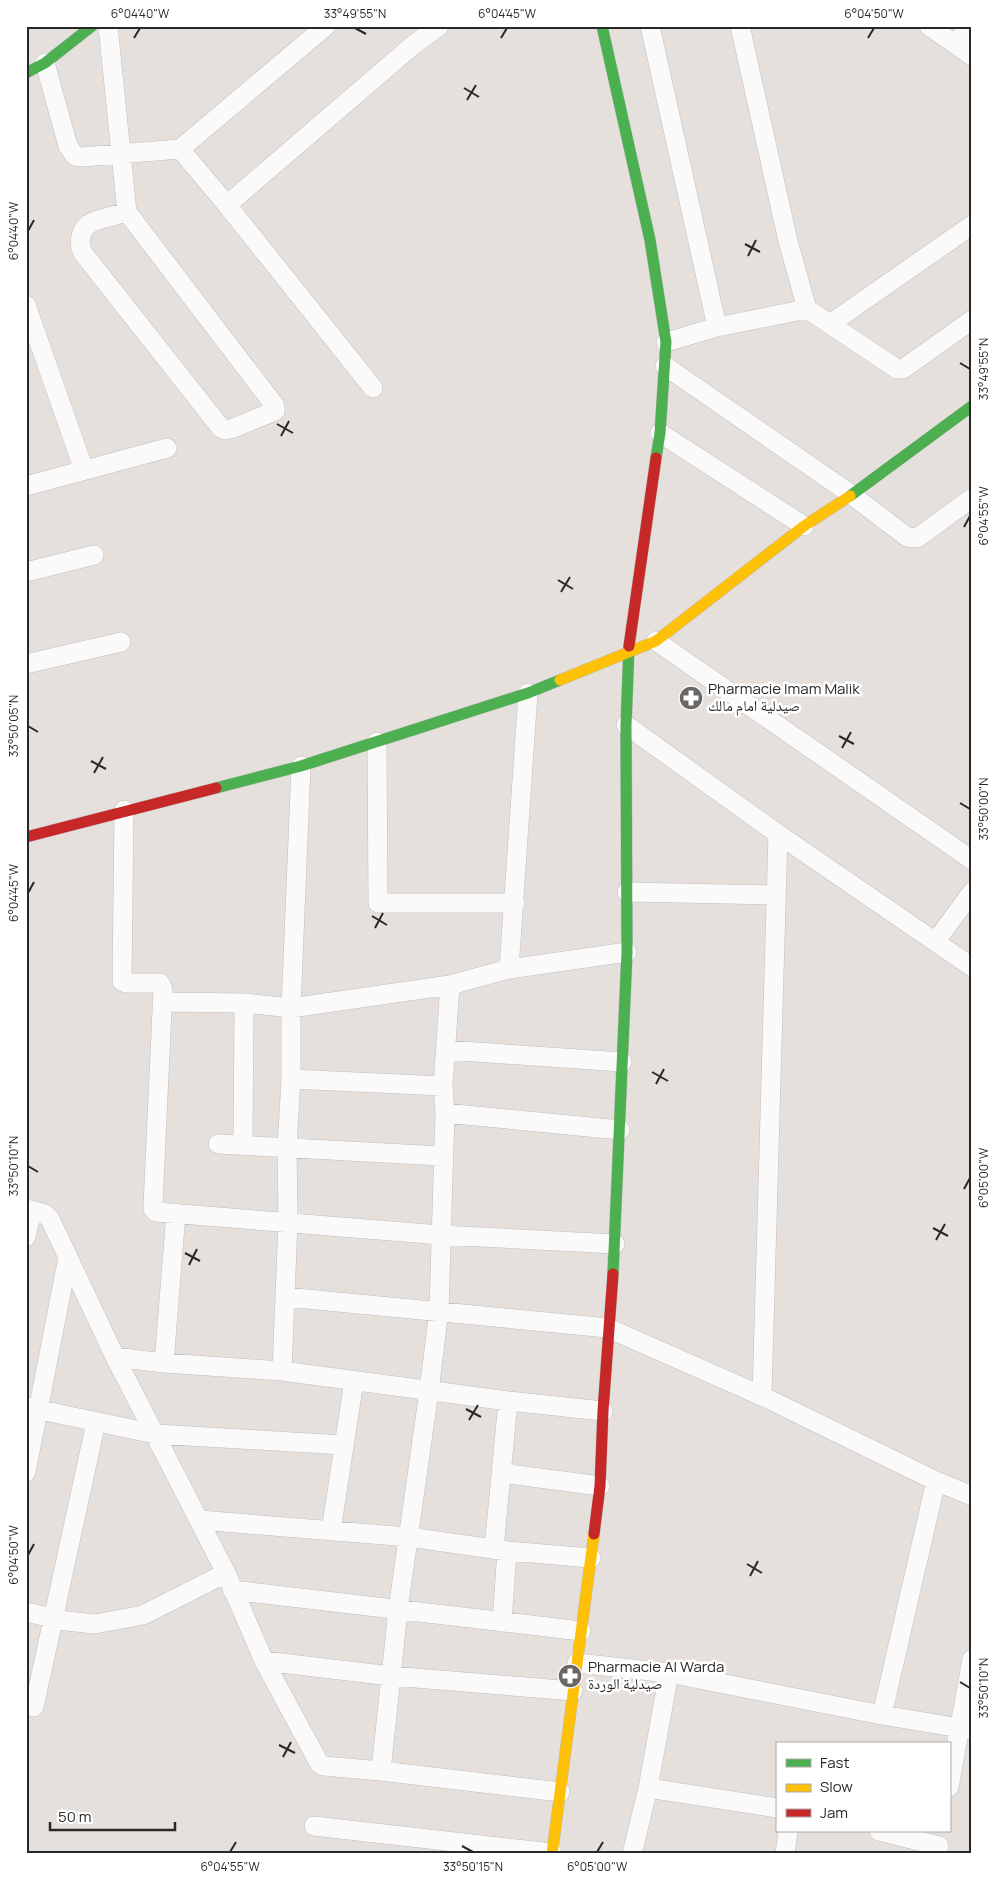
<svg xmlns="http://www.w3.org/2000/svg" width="998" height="1880" viewBox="0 0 998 1880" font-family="Manrope,'Noto Naskh Arabic',sans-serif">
  <rect width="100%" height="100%" fill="#e6e0dd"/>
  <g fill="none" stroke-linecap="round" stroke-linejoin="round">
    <g stroke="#c0bebe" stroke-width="20">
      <path id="street" d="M108,26l19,186 148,194v5l-44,18 -6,1 -4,-2 -138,-175c-5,-9 -3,-23 6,-29 7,-5 29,-9 38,-12
        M650,26l67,301
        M740,26l48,215 19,68 90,60h6l4,-3 65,-46
        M929,26l43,30
        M956,45l13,-19
        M45,63l23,83 7,10 7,1 98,-8 146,-123
        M180,149l47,56 146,183
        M227,205l185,-159 27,-20
        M26,305l58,165
        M830,324l142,-99
        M666,342l51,-15 90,-18
        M665,366l187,129 55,42 10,1 55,-40
        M660,433l144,93
        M26,486l141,-38
        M26,572l68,-17
        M656,641l316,219
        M26,664l95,-22
        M626,725l152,109 194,133
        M377,742l1,161h137
        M124,810l-2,171 4,2h34l3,6 -10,216v4l3,3 285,23 174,9
        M627,892l148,3
        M936,941l36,-49
        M509,969l19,-276
        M162,1002l82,1 47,5 159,-23 59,-16 118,-17
        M446,1050l176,12
        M291,1079l152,7
        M445,1113l175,17
        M218,1144l224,12
        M243,1145l1,-142
        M26,1209l19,5 5,5 65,138 111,216 38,88 55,102 5,3 57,5 179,21
        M26,1237l6,-27
        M286,1297l322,31 154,68 174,85 36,15
        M115,1357l49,6 118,8 226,30 95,10
        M164,1363l12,-150
        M282,1371l6,-149 -1,-75 4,-68v-71l10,-242
        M762,1396l16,-562
        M26,1407l129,27 189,11
        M26,1472l42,-215
        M501,1473l99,13
        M199,1520l210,17 98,14 84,7
        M331,1531l23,-150
        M494,1549l14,-148
        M232,1590l349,41
        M26,1612l40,9 29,3 48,-9 83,-42
        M502,1622l5,-71
        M264,1661l127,15 182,15
        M577,1663l92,10 213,42 90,15
        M34,1707l62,-285
        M882,1715l54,-234
        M381,1771l17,-161 31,-219 10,-81 6,-197 -2,-27 7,-101
        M949,1787l23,-128
        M648,1788l129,20
        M314,1826l238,27
        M879,1831l60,15
        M632,1854l16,-66 21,-115
        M785,1854l3,-23"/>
    </g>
    <g stroke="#c0bebe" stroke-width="12">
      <path id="fast" d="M602,26l48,214 16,102 -6,91 -4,25
        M26,73l19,-10 47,-37
        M850,496l122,-90
        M216,788l85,-22 227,-73 32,-13
        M613,1274l14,-322 -1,-227 3,-79"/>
    </g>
    <g stroke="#c0bebe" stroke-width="12">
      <path id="slow" d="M560,680l96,-39 148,-115 46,-30
        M552,1854l42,-320"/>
    </g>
    <g stroke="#c0bebe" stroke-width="12">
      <path id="jam" d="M629,646l27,-188
        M26,837l190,-49
        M594,1534l6,-48 3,-75 10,-137"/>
    </g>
    <use href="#street" stroke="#fbfafa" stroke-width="19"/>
    <use href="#fast" stroke="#4caf50" stroke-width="11"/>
    <use href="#slow" stroke="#ffc107" stroke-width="11"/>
    <use href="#jam" stroke="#c62828" stroke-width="11"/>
  </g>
  <path fill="none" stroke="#282828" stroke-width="2" d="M355,28l11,6M134,38l6,-10M501,38l6,-10M868,38l6,-10M464,88l15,9M467,100l9,-15M28,231l6,-11M745,244l15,8M748,256l8,-16M960,363l10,6M277,424l16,9M281,436l8,-15M964,527l6,-11M558,580l15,9M561,592l9,-15M28,726l10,6M839,736l15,8M842,748l9,-16M91,761l15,8M94,773l9,-16M960,803l10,6M28,893l6,-11M372,916l15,9M375,928l8,-15M652,1072l16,9M656,1084l8,-15M28,1166l10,6M964,1189l6,-11M933,1228l15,8M936,1240l9,-16M185,1253l15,8M189,1265l8,-16M466,1409l15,8M469,1420l9,-15M28,1555l6,-11M747,1564l15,9M750,1576l8,-15M960,1682l10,6M279,1745l16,8M283,1757l8,-15M462,1846l11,6M230,1852l6,-10M597,1852l6,-10"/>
  <defs>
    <g id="pharmacy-disc" transform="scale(1.25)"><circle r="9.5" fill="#6a6867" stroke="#fff"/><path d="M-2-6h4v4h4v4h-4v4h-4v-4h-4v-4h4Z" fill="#fff"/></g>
  </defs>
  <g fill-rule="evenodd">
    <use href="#pharmacy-disc" x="691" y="698"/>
    <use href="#pharmacy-disc" x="570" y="1676"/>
  </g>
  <g text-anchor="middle" stroke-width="5" stroke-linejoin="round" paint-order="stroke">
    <g font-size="15" fill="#282828" stroke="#fff" text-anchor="start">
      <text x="708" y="694">Pharmacie Imam Malik<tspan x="708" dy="17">صيدلية امام مالك</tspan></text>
      <text x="588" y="1672">Pharmacie Al Warda<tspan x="588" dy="17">صيدلية الوردة</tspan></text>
    </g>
  </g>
  <rect width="998" height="1880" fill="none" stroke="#ffffff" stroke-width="55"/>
  <rect x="776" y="1742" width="175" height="90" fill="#ffffff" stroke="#a9a9a9"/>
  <rect x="786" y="1759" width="25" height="8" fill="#4caf50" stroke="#a9a9a9"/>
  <text x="820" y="1768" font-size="15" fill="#282828">Fast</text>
  <rect x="786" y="1784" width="25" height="8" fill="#ffc107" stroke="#a9a9a9"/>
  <text x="820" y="1792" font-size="15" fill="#282828">Slow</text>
  <rect x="786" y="1809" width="25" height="8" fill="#c62828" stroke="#a9a9a9"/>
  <text x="820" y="1818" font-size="15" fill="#282828">Jam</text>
  <path d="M50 1822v8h125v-8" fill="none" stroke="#282828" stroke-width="2.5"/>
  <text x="58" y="1822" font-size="15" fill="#282828" stroke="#ffffff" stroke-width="4" paint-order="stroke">50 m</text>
  <rect x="28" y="28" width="942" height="1824" fill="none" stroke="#282828" stroke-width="2"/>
  <g font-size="12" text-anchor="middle" fill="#282828">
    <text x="140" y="18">6°04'40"W</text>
    <text x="355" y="18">33°49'55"N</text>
    <text x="507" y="18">6°04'45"W</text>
    <text x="874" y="18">6°04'50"W</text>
    <text transform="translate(14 231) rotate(-90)" y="4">6°04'40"W</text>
    <text transform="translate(984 369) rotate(-90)" y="4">33°49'55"N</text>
    <text transform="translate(984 516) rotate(-90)" y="4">6°04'55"W</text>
    <text transform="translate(14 726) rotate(-90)" y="4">33°50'05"N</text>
    <text transform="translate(984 809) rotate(-90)" y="4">33°50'00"N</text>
    <text transform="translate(14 893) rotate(-90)" y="4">6°04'45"W</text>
    <text transform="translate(14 1166) rotate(-90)" y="4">33°50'10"N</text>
    <text transform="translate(984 1178) rotate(-90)" y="4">6°05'00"W</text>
    <text transform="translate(14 1555) rotate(-90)" y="4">6°04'50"W</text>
    <text transform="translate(984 1688) rotate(-90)" y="4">33°50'10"N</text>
    <text x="230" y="1871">6°04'55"W</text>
    <text x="473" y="1871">33°50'15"N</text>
    <text x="597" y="1871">6°05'00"W</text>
  </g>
</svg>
